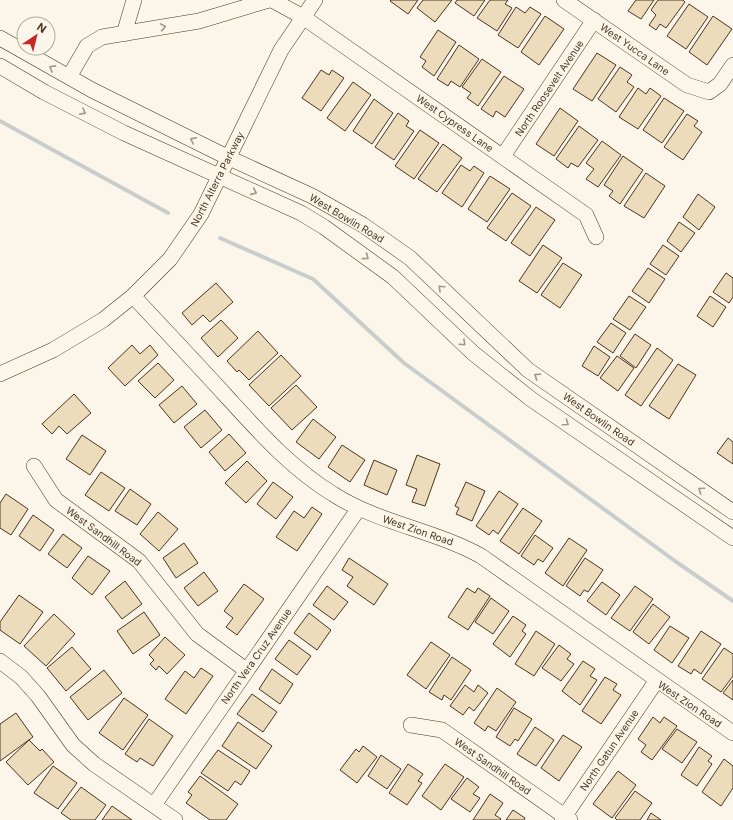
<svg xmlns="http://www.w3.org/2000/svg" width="733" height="820" viewBox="0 0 733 820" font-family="Inter,sans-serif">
  <rect width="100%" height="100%" fill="#fbf6e9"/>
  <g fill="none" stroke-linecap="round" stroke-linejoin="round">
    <path stroke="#c9cecd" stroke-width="4" d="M0,121l168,92
      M220,238l93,41 91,84 271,198 58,40"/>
  </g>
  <path fill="#ecdcbc" stroke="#4a3520" d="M391,0h27l-10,14 -18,-13z
    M423,0h29l-17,22 -18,-14z
    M457,0h28l-11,16 -19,-13z
    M490,0h18l-3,4 7,4 -15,23 -20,-13z
    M636,0h18l-13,19 -13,-8z
    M658,0h25l2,2 -19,26 -6,-4 -4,6 -7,-5 7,-10 -5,-5z
    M689,4l19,13 -22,32 -19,-13z
    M516,7l9,6 5,-6 11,7 -23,34 -20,-13z
    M545,16l19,13 -25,36 -18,-13z
    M713,16l19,13 -25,36 -18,-13z
    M438,30l18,12 -22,34 -12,-9 4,-6 -6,-4z
    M459,45l20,14 -19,28 -9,-6 -3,5 -11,-7z
    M597,53l19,12 -24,36 -19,-12z
    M482,59l19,13 -23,34 -11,-8 4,-5 -9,-6z
    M620,67l12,8 -5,7 7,5 -18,25 -18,-13z
    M321,70l8,5 3,-5 12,8 -23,33 -19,-13z
    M504,76l20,13 -19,28 -9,-6 -3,6 -12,-8z
    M353,82l18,13 -26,36 -18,-13z
    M638,88l8,6 4,-6 11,8 -23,33 -19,-12z
    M664,98l20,13 -22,32 -19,-13z
    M374,99l19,14 -21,31 -19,-13z
    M560,108l18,13 -24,35 -18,-12z
    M398,113l11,8 -3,5 8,5 -20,29 -19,-13z
    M687,114l11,7 -4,5 8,6 -19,28 -19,-13z
    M579,126l19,14 -20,27 -7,-4 -3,5 -12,-9z
    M420,130l19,13 -25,36 -19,-13z
    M602,141l19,14 -23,32 -12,-8 8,-10 -8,-6z
    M443,144l19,14 -25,34 -19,-13z
    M623,156l20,14 -23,34 -11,-8 4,-5 -9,-6z
    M461,165l9,6 4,-5 10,7 -22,34 -20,-14z
    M646,173l19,13 -21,32 -20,-12z
    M490,176l20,13 -23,33 -19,-13z
    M512,193l19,13 -25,35 -19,-13z
    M698,194l17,13 -16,23 -16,-13z
    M536,207l19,13 -25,36 -19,-13z
    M679,222l16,11 -14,19 -14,-11z
    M543,245l19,13 -25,35 -18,-12z
    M663,245l16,11 -13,19 -16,-11z
    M563,263l19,12 -22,33 -19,-13z
    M648,268l17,11 -16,24 -17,-12z
    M726,273l7,5v19l-4,6 -16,-11z
    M216,283l17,19 -23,20 -7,-7 -11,10 -10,-12z
    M629,296l17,11 -16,23 -17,-11z
    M710,296l16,11 -13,20 -16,-11z
    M221,320l17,18 -20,19 -17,-19z
    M611,323l15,10 -13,20 -16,-11z
    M258,331l20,22 -29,27 -10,-10 -2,2 -10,-11z
    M635,334l16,11 -15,23 -16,-12z
    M132,345l8,9 10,-9 8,10 -33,31 -17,-18z
    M594,346l16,11 -12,19 -16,-10z
    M657,348l16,12 -32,46 -16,-11z
    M281,355l20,21 -32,30 -20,-21z
    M617,356l17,12 -16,23 -18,-13z
    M158,363l16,17 -19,18 -17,-17z
    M678,364l18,11 -27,44 -20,-13z
    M296,385l21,22 -25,23 -21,-22z
    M182,386l15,18 -23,19 -15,-18z
    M74,394l17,19 -24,21 -8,-8 -7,8 -10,-10z
    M205,410l17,20 -21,18 -17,-21z
    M313,419l23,18 -17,22 -23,-17z
    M229,434l17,19 -21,18 -16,-19z
    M82,435l24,16 -16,24 -24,-16z
    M728,438l5,4v22l-16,-11z
    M342,445l23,15 -15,22 -22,-15z
    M417,455l23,9 -15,42 -13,-4 5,-13 -11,-4z
    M374,460l23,10 -10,25 -23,-10z
    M247,461l20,20 -21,22 -21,-20z
    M101,472l24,16 -16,23 -24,-16z
    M273,482l20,15 -17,22 -19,-15z
    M466,482l19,9 -13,30 -16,-7 3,-6 -4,-2z
    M130,489l21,15 -14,21 -22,-14z
    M499,491l19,13 -20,30 -5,-4 -4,5 -13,-9z
    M6,494l22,15 -17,26 -11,-7v-25z
    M312,507l10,7 -25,37 -21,-14 18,-26 10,7z
    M523,508l19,13 -23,33 -19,-13z
    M158,512l20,17 -19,22 -19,-17z
    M33,515l21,15 -14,21 -21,-15z
    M63,534l19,14 -15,20 -19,-14z
    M535,535l18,13 -10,14 -5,-3 -4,6 -13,-9z
    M569,538l18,12 -24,36 -18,-13z
    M184,543l14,20 -22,15 -13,-20z
    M88,556l22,15 -18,24 -20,-17z
    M349,558l39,26 -14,21 -27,-19 6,-9 -11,-7z
    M585,558l18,12 -15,22 -4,-2 -4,6 -14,-10z
    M204,572l14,19 -20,15 -14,-18z
    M125,581l17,23 -20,15 -17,-22z
    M602,582l18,13 -14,20 -19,-14z
    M244,584l20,15 -27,36 -11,-8 7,-9 -9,-7z
    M327,586l21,16 -14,18 -21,-15z
    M635,586l18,13 -23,32 -19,-13z
    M467,588l8,5 3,-5 12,8 -22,34 -20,-13z
    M19,595l24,17 -23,32 -20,-14v-8z
    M491,598l18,13 -16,23 -18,-12z
    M653,604l17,13 -21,27 -16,-12z
    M144,612l16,23 -27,19 -16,-23z
    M309,613l22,17 -14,20 -23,-17z
    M54,614l21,20 -29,32 -22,-20z
    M513,616l13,9 -4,6 4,3 -16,23 -17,-13z
    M670,626l19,12 -17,25 -18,-13z
    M536,631l19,13 -21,32 -19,-12z
    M701,631l20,13 -20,30 -7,-5 -3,5 -13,-8z
    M165,637l20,18 -18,19 -8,-8 -3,4 -6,-6 4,-4 -5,-5z
    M289,640l22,16 -14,19 -22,-16z
    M431,642l19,13 -24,34 -19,-14z
    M559,645l12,9 -4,5 7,5 -13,17 -19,-13z
    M72,647l19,22 -25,22 -19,-23z
    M724,648l9,6v22l-12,16 -19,-13z
    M452,657l19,13 -20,30 -7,-5 -2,5 -13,-8z
    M583,661l12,8 -5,7 7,4 -17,25 -18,-14z
    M201,668l12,8 -27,38 -21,-15 20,-28 9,7z
    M272,669l21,15 -13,20 -21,-15z
    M104,670l18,23 -34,27 -18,-23z
    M605,677l12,7 -4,6 8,5 -20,29 -19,-13z
    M733,680v20l-10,-7z
    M465,685l9,7 4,-7 10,8 -14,18 -5,-4 -6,8 -13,-9z
    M497,688l19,14 -20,29 -8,-5 -3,5 -11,-8z
    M252,694l25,18 -14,20 -26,-18z
    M124,698l24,17 -25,35 -24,-17z
    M514,708l18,11 -14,22 -3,-2 -5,7 -14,-9z
    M16,713l17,24 -33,24v-37z
    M653,717l7,6 4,-6 13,9 -25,34 -11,-8 5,-7 -8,-6z
    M149,719l24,17 -20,30 -13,-8 -3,4 -12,-8z
    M238,722l34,24 -16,23 -34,-23z
    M535,727l19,13 -18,26 -19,-12z
    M677,729l20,13 -15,21 -20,-14z
    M563,735l19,12 -23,34 -18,-13z
    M29,740l11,11 2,-2 12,13 -26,23 -22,-23z
    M363,746l14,11 -20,26 -17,-13 16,-21 3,3z
    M699,747l13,9 -4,5 4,3 -15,22 -16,-11z
    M218,750l32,21 -9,14 -6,-4 -7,10 -27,-18z
    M381,755l20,14 -14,20 -19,-13z
    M724,759l9,7v22l-12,18 -19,-14z
    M408,764l15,10 -5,7 4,2 -15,22 -18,-12z
    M445,764l19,13 -23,33 -19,-14z
    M53,766l24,17 -19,26 -24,-16z
    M618,771l18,14 -24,33 -19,-14z
    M200,776l38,28 -12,16h-16l-24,-17 6,-8 -4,-3z
    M467,778l12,9 -6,7 7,4 -10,14 -19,-13z
    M81,787l25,18 -11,15h-24l-10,-7z
    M635,791l17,12 -12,17h-23l-2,-2z
    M490,794l13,9 -8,12 6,4 -1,1h-27z
    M112,806l20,14h-30z
    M513,810l12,8 -1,2h-18z
    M651,813l10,7h-14z"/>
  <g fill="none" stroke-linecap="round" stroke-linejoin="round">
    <g stroke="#4a3520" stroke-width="16">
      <path id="minor" d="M272,0l31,17 283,198 10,22
        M564,0l123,85 22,7 11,-8 13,-19
        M124,34l10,-34
        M0,38l92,52 135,67 85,39 51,29 47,33 118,112 205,142
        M0,66l44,26 80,41 177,80 23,14 69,50 80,76 58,46 202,139
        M69,77l18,-31 15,-9 97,-16 70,-21
        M503,156l91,-136
        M133,296c32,34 64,68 95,102 33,36 64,71 105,96 45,29 101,36 148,62l252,177
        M0,374l53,-24 50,-30 30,-24 37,-37 31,-45 80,-164 34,-50
        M34,466l22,34 83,61 58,73 49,36
        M0,661l21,16 17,19 35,49 21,19 81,56
        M411,725l31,5 128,90
        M154,805l205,-297
        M562,820l95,-140"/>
    </g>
    <use href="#minor" stroke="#fbf6e9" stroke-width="15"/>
  </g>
  <defs><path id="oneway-chevron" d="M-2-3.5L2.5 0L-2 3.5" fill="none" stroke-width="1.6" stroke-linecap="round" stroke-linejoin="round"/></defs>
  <g stroke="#a29684">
    <use href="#oneway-chevron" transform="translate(163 27) rotate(-10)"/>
    <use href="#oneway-chevron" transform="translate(52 68) rotate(-151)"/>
    <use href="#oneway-chevron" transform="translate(83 112) rotate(27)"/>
    <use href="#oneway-chevron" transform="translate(193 140) rotate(-154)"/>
    <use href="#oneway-chevron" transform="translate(254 192) rotate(24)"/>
    <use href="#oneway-chevron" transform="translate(366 257) rotate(37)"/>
    <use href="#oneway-chevron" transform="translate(441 288) rotate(-137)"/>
    <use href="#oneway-chevron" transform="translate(463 343) rotate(43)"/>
    <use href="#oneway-chevron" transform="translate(537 376) rotate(-145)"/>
    <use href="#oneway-chevron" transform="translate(566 423) rotate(35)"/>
    <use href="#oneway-chevron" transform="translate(701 490) rotate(-145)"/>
  </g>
  <g text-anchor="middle" stroke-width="3" stroke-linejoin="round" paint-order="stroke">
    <g font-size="10" fill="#4a3520" stroke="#fbf6e9">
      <text transform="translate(635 49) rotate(35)" y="4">West Yucca Lane</text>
      <text transform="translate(549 88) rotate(-56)" y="4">North Roosevelt Avenue</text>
      <text transform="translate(455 123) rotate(35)" y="4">West Cypress Lane</text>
      <text transform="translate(217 179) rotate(-63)" y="4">North Alterra Parkway</text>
      <text transform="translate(347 218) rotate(31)" y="4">West Bowlin Road</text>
      <text transform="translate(599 419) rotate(35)" y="4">West Bowlin Road</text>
      <text transform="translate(418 530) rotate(19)" y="4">West Zion Road</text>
      <text transform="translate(104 536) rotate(37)" y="4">West Sandhill Road</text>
      <text transform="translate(256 656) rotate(-55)" y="4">North Vera Cruz Avenue</text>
      <text transform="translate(690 704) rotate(34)" y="4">West Zion Road</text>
      <text transform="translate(609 750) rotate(-56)" y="4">North Gatun Avenue</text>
      <text transform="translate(493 766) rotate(35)" y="4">West Sandhill Road</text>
    </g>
  </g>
  <g transform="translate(36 36) rotate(35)"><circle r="19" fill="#fbf6e9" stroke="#b4a999"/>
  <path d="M0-3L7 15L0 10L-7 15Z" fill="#c62828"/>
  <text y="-6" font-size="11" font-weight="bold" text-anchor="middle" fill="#4a3520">N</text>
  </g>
</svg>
